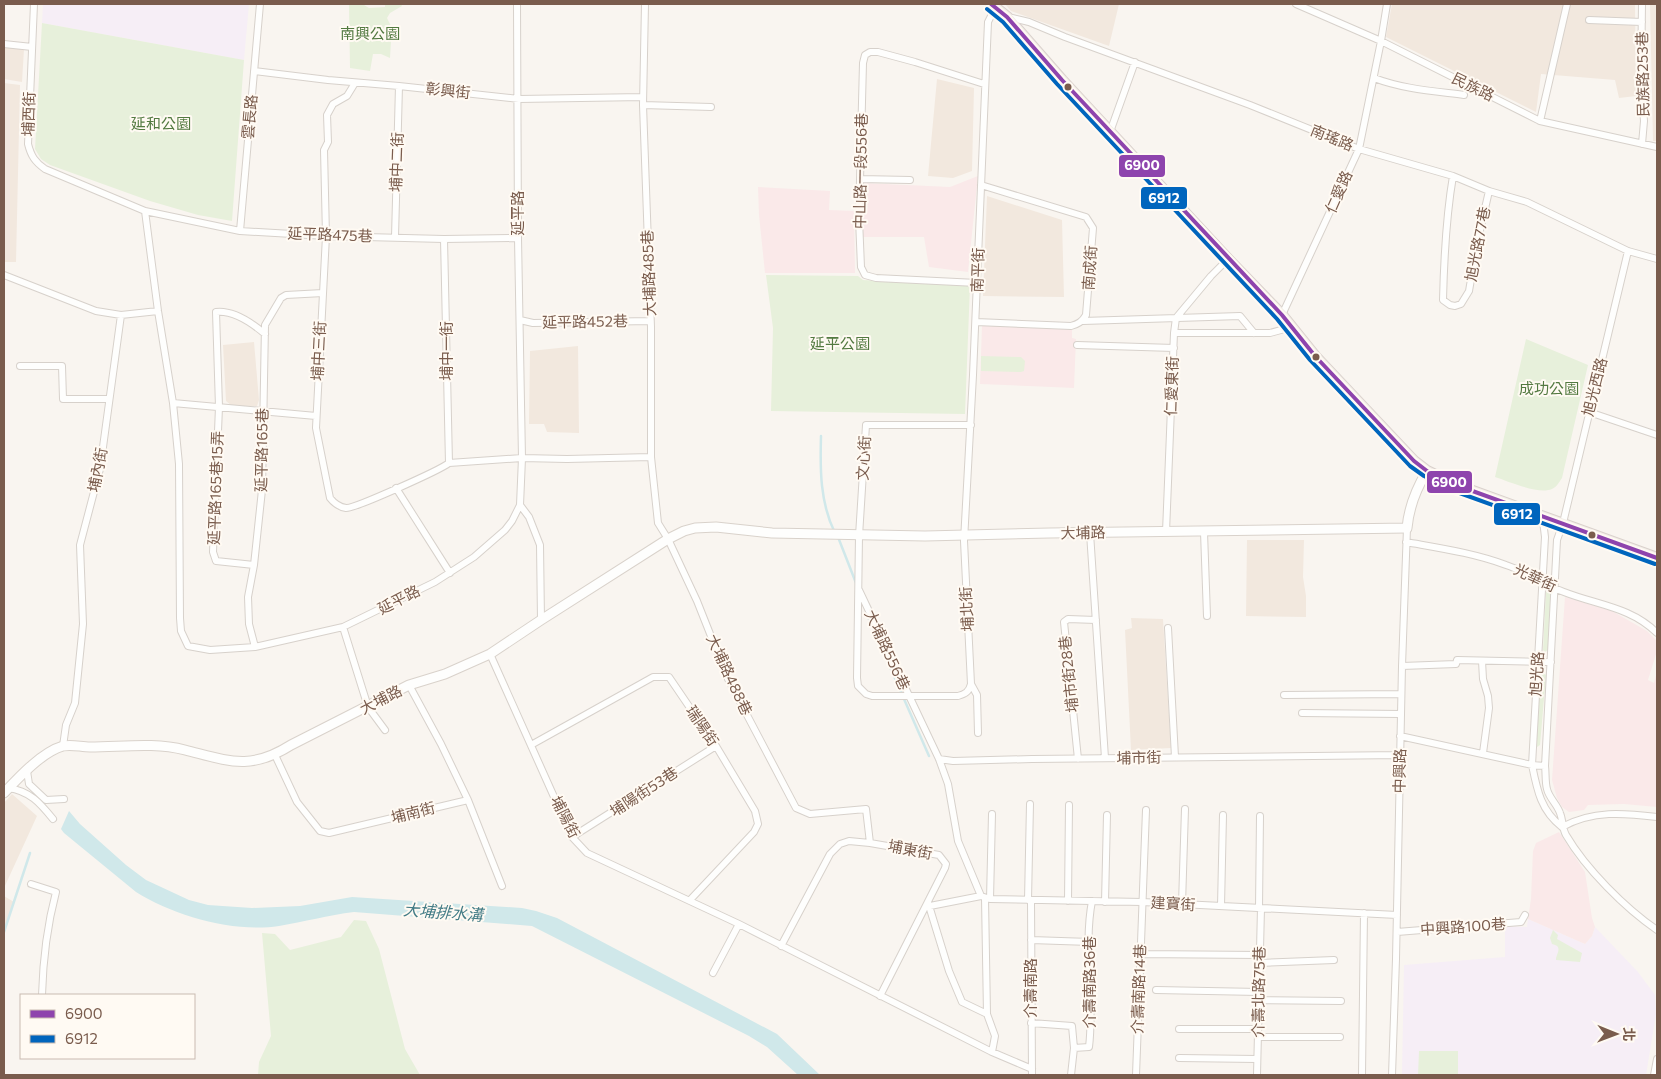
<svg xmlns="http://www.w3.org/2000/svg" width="1661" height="1079" viewBox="0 0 1661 1079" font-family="Commissioner,'Noto Sans TC',sans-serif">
  <rect width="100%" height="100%" fill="#f9f5f0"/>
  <path fill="#f2e8de" d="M1005,4h114l-10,42 -98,-35z
    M1392,4h243l1,92 -17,2 -4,-18 -74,-6 -5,38 -150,-75z
    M1650,4h7v137h-4z
    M4,45l20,4 -2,33 -18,-3z
    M937,79l37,9 -2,83 -19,7 -25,-2z
    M4,83l16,2 -4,177h-12z
    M987,196l75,24 2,77 -81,-1z
    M254,342l5,58 -2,6h-25l-6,-5 -3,-56z
    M578,346l1,87 -32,-1 -3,-8h-15l1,-73z
    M1247,540h57l-1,37 3,19v21l-60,-1z
    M1131,618l32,1 8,129 -40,2 -6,-120 7,-2z
    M12,794l25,22 -33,72v-85z
    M4,896l10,6 -10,27z"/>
  <path fill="#f6eef6" d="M43,4h206l-5,56 -202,-37z
    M1528,919l57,25 7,-8 3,-9 43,45 17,23 1,19 -10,61h-244l2,-110 101,-8v-31l22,1z"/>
  <path fill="#fae9e9" d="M978,176l-10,96 -39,-5 -5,-30h-61v-54l87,4z
    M758,187l72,4 -1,19 25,1 1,62h-90l-6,-58z
    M982,325l90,4v9l4,1 -2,49 -94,-4z
    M1565,597l47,14 35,20 10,10v10l-9,29 6,3 3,-11v135l-33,-3 -36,1 -4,5 -15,2 -7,-5 -5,-9 -5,-18z
    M1559,832l26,40 7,46 3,9 -3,9 -7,8 -57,-25 3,-20 2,-48 3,-8z"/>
  <path fill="#e7f0db" d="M385,4h16l1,2 -12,7 -3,5 7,14 -3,9 -1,17 -9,-4h-8l-3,17 -20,-3 -1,-63h15l5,3 16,-1z
    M42,23l202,37 -12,161 -34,-6 -48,-14 -100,-36 -9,-6 -6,-10z
    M766,275l92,1 5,4 107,6 -5,128 -194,-3 2,-83z
    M1526,339l62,26 -26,113c-3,4 -5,9 -10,11 -14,6 -44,-8 -57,-12z
    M981,356l40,1 4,4 -1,10 -3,1 -40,-1z
    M1549,591l2,2 -3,57 -3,2 -2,-2 3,-58z
    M1543,673l3,2 -6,70 -3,2 -2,-2 6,-70z
    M354,920l12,1 13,28 26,100 15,26h-162l1,-13 12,-26 -9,-103 13,1 15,16 51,-13z
    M1553,930l5,5 -1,4 25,14 -2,9 -24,-2v-2c2,-7 6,-12 -4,-14l-2,-6z
    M1419,1051h39v24h-40z"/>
  <path fill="#d0e8ea" d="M69,811l11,13 46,41 20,15 43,20 19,5 44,3 48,-2 52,-9 170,11 14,3 21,7 220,116 43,41h-22l-31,-28 -18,-11 -217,-110 -178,-14c-26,3 -50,10 -75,14 -45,7 -105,-10 -143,-34l-72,-59 -3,-4z"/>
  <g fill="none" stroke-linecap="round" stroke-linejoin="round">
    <path stroke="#d0e8ea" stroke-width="2.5" d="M821,436c-1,33 -1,67 14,97
      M838,537l18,46
      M868,617l61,139
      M4,932l26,-79"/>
    <g stroke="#d7d1cb" stroke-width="8">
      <path id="street" d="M34,4l-6,140c3,12 7,18 17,25l100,42 95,20 86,5 118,3 74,-1
        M645,4l-2,101 8,222v130l7,66 10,16 29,62 31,78 68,129 14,6 56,-5 4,34
        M1296,4l85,37 159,80 117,26
        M1008,17l21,5 36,15 185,68 109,44 94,27 36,15 38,11 101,49 29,8
        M1589,20l53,2
        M4,44l28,3
        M254,71l74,9 71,6 120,13 124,-2
        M1374,78c29,11 59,13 90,17
        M355,83l-8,13 -14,8 -6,11 1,27 -4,8 2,86 -10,192 14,70c4,5 9,9 16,10 8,1 94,-38 103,-45
        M643,105l68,2
        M1540,121l27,-117
        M1110,132l25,-70
        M1642,144l2,-23 -3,-40 1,-77
        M1453,176c-7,41 -9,82 -10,124l7,5 5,1 6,-2 8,-13 9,-52 11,-48
        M860,179l50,1
        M145,211l13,100 15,92 6,61 1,154 1,13 7,15 22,4 45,-3 88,-20 92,-45 39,-25 31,-27 7,-9 8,-16 2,-47 -4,-220 -1,-234
        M240,231l20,-227
        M395,237l4,-151
        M444,239l5,224
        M1628,251l-65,272 -6,17 -12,226c1,7 0,16 2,23 2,9 10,15 13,24 3,7 2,15 6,22 20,34 59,73 91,95
        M4,275l92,36 25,4 37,-4
        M977,283l-101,-5 -11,-3 -4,-8 -2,-48 4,-156 2,-8 5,-3h8l37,10 69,22
        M1282,315l77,-166 22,-108 6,-37
        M520,320l13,3 117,-2
        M1083,321l157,-5 14,17
        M976,322l95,4c7,-2 11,-4 15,-11l7,-87 -7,-11 -105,-32
        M1174,333h96l22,-6
        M1077,345l97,3
        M20,366h42l1,33h46
        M173,403l143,13
        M1589,412l68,23
        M971,425h-105l-7,111 -2,142 1,8 8,8 6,2h86c7,-2 11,-4 13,-12l-7,-143 9,-166 15,-353 7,-14
        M449,463l73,-5 45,1 84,-2
        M396,488l54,85
        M520,505l9,12 11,28 1,75
        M1540,517l3,4 2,16 -13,228c5,25 9,46 30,62
        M1166,532l8,-199 2,-15 35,-42 17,-17
        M1204,532l3,84
        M1090,533l15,225
        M1406,542c33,6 68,11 100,23 21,7 38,20 58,27 33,13 67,15 93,41
        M254,565l-38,-4 -3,-9 6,-145 -3,-95c17,-2 36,11 49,22
        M859,590l80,169 9,25 10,57 23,55
        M343,627l25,80 17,23
        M1168,628l7,129
        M255,647l-6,-23 -1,-27 6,-32 8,-75 3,-165 16,-27 5,-3 37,-2
        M490,654l82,183 15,16 152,71 253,128 40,17
        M1482,661l1,18 5,17 1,12 -6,45
        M1402,666l54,-2 1,-4 94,2
        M971,684l6,11 1,38
        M409,685l32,59 27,56 34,86
        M1284,695l117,-1
        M1302,713l99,1
        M1400,736l132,29 13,1
        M531,745l122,-68h16l47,69 39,65 3,13 -4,8 -64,68
        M63,746l3,-21 9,-22 8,-79 -3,-79 20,-76 21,-154
        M275,755l22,47 23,29 9,2 139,-33
        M939,759l14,2 79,-2 368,-4
        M1078,759l-14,-137 4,-3 28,1
        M27,771l2,13 17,16 18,-1
        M8,788c22,3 32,15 45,31
        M1562,827c31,-17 62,-14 95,-10
        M572,837l144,-91
        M31,884l25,8c-9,34 -13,68 -14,103
        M985,898l2,116 8,22 -3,16
        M990,899l2,-85
        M1028,900l2,-96
        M1031,900l1,175
        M1068,901l1,-96
        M1105,902l2,-87
        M1182,904l3,-95
        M1221,906l2,-91
        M1259,908l1,-92
        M1397,932l124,-10 4,-7
        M1031,940l59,2
        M781,946l49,-92 10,-10 9,-3 21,2 69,12 7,9 -1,4 -65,128
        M1139,954l121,1
        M1260,963l74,-3
        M713,973l26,-49
        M1156,990l103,2
        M1259,1000l82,1
        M987,1014l-25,-12 -13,-31 -19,-62v-3l51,-10 9,3 152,3 255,13
        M1031,1023l41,3 2,22 -3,27
        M1179,1029h79
        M1258,1037h82
        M1074,1048l15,-1c6,-48 -6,-99 3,-146
        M1179,1058l78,1
        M1136,1075l10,-265
        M1257,1075l4,-167
        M1362,1075l2,-162
        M1392,1075l4,-116 6,-293 5,-138
        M1654,1075l3,-16"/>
    </g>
    <g stroke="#d9d2cb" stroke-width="11">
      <path id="secondary" d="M4,793c15,-16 38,-41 59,-47 9,-2 18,1 27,1 32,0 64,-5 95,3 44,11 65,21 106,-5l118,-60 36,-11 45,-20 51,-34 127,-81 16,-8 11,-3 21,-1 56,6 153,3 125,-3 357,-5c2,-22 9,-39 20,-57"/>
    </g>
    <g stroke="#dad1cc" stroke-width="12">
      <path id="primary" d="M991,4l16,13 55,63 166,179 54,56 33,41 99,105 13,10 29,14 201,73"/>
    </g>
    <use href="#street" stroke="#fefefd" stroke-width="6"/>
    <use href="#secondary" stroke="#fefefd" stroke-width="9"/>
    <use href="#primary" stroke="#f3eee8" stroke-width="10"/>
    <g stroke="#fffaf3" stroke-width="8">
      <path id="bus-1" d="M991,4l16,13 55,63 220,235 33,41 99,105 13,10 29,14 201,73"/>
    </g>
    <g stroke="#fffaf3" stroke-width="8">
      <path id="bus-2" d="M987,9l16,13 54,62 220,235 33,41 100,106 14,10 30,15 201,73"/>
    </g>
    <use href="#bus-1" stroke="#8e44ad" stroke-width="4"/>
    <use href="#bus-2" stroke="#0065bd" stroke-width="4"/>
  </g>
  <g fill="#7a5c4d" stroke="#fffaf3" stroke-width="2">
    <circle cx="1068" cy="87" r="4.5"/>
    <circle cx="1316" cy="357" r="4.5"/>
    <circle cx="1592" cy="535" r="4.5"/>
  </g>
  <g text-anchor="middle" stroke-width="4" stroke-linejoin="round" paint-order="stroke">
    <g font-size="15" fill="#537a41" stroke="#fffaf3">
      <text x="370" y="39">南興公園</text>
      <text x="161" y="129">延和公園</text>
      <text x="840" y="349">延平公園</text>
      <text x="1549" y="394">成功公園</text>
    </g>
    <g font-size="15" fill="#7a5c4d" stroke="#fffaf3">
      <text transform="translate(1643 74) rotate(-91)" y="5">民族路253巷</text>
      <text transform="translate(1473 87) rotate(26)" y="5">民族路</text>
      <text transform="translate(448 91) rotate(6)" y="5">彰興街</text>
      <text transform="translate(29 114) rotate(-88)" y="5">埔西街</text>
      <text transform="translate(250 117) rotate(-85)" y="5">雲長路</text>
      <text transform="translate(1332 138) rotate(22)" y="5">南瑤路</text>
      <text transform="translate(397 162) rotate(-88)" y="5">埔中二街</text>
      <text transform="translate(861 171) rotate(-89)" y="5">中山路一段556巷</text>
      <text transform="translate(1339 192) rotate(-66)" y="5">仁愛路</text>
      <text transform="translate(518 213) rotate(-90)" y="5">延平路</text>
      <text transform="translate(330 235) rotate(2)" y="5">延平路475巷</text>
      <text transform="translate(1478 244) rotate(-79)" y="5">旭光路77巷</text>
      <text transform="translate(1090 268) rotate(-86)" y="5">南成街</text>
      <text transform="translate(978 270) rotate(-88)" y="5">南平街</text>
      <text transform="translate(649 273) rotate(-92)" y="5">大埔路485巷</text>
      <text transform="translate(585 322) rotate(-1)" y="5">延平路452巷</text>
      <text transform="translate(319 351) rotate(-87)" y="5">埔中三街</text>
      <text transform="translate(447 351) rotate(-90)" y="5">埔中一街</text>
      <text transform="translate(1172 386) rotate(-88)" y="5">仁愛東街</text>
      <text transform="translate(1595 387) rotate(-76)" y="5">旭光西路</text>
      <text transform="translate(262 450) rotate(-89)" y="5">延平路165巷</text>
      <text transform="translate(864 458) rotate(-87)" y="5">文心街</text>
      <text transform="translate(98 470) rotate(-79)" y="5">埔內街</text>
      <text transform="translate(216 488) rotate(-88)" y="5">延平路165巷15弄</text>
      <text transform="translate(1083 533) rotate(-1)" y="5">大埔路</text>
      <text transform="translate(1535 578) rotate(25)" y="5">光華街</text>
      <text transform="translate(399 600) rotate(-27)" y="5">延平路</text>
      <text transform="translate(967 609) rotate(-93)" y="5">埔北街</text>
      <text transform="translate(887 650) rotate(65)" y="5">大埔路556巷</text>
      <text transform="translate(1069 674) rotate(-96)" y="5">埔市街28巷</text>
      <text transform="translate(1537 674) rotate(-86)" y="5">旭光路</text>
      <text transform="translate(729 675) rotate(65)" y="5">大埔路488巷</text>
      <text transform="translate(381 700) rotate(-27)" y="5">大埔路</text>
      <text transform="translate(702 726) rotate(56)" y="5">瑞陽街</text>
      <text transform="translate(1139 758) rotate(-1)" y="5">埔市街</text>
      <text transform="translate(1400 771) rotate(-89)" y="5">中興路</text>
      <text transform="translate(644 792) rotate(-33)" y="5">埔陽街53巷</text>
      <text transform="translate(413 813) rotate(-14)" y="5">埔南街</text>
      <text transform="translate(565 817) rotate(63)" y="5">埔陽街</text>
      <text transform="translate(910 850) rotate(11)" y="5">埔東街</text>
      <text transform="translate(1173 904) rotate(3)" y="5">建寶街</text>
      <text transform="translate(1463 927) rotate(-4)" y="5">中興路100巷</text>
      <text transform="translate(1090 982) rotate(-90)" y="5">介壽南路36巷</text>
      <text transform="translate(1031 988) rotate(-90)" y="5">介壽南路</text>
      <text transform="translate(1139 989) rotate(-88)" y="5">介壽南路14巷</text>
      <text transform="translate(1259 992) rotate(-89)" y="5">介壽北路75巷</text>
    </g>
    <g font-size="16" font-style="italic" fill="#437c86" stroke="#fffaf3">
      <text transform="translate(443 912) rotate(4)" y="6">大埔排水溝</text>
    </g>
  </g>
  <g stroke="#fffaf3" stroke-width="2">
    <rect x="1118" y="154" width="48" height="24" rx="5" fill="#8e44ad"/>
    <rect x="1140" y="186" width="48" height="24" rx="5" fill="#0065bd"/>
    <rect x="1426" y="470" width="47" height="24" rx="5" fill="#8e44ad"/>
    <rect x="1493" y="502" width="48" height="24" rx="5" fill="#0065bd"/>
  </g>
  <g font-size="14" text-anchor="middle" font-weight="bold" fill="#fff">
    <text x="1142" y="170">6900</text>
    <text x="1164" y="203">6912</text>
    <text x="1449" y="487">6900</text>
    <text x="1517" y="519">6912</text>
  </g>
  <rect width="1661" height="1079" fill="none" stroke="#7a5c4d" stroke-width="10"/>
  <rect x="20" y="994" width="175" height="65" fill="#fffaf3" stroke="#cabbb1"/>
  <rect x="30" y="1010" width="25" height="8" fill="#8e44ad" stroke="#cabbb1"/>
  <text x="65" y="1019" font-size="15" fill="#7a5c4d">6900</text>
  <rect x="30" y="1035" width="25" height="8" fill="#0065bd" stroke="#cabbb1"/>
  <text x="65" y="1044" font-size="15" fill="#7a5c4d">6912</text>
  <g transform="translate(1616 1034) rotate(91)" stroke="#fffaf3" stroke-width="4" paint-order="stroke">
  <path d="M0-4L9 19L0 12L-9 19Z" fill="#7a5c4d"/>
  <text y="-8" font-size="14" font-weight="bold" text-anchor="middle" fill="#7a5c4d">北</text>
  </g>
</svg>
